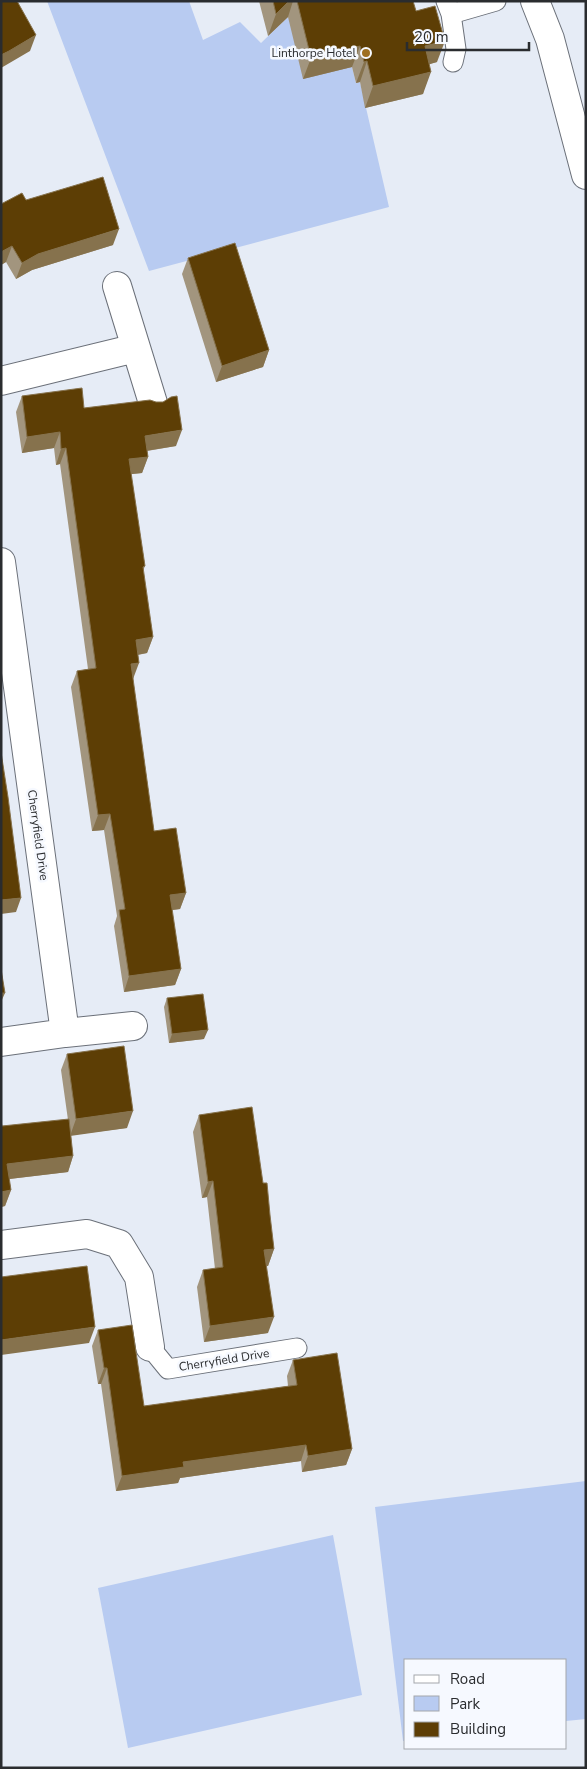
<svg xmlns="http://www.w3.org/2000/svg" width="587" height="1769" viewBox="0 0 587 1769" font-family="'Nunito Sans',sans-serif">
  <rect width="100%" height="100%" fill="#e6ecf6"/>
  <path fill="#b8cbf1" d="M47,1h142l14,39 37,-18 21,21 27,-26 64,50 4,16 4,-1 29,125 -240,64z
    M586,1481v238l-20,2v-61h-160v81h-3l-28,-234z
    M333,1535l29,160 -234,53 -30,-160z"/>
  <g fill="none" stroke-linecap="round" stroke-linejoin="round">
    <g stroke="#6b7079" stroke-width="21">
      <path id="service" d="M446,1l5,13 45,-13
        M451,14l5,35 -3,13
        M150,1347l18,22 129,-21"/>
    </g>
    <g stroke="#6b7079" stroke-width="30">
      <path id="minor" d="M117,286l36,117
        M1,381l135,-33
        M1,562l64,471
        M1,1042l64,-9 68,-7
        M1,1245l86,-11 32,10 20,33 11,70"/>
    </g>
    <g stroke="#6b7079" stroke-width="30">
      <path id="tertiary" d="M535,1l15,38 36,136"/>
    </g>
    <use href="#service" stroke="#fff" stroke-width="19"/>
    <use href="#minor" stroke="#fff" stroke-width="28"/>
    <use href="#tertiary" stroke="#fff" stroke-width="28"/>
  </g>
  <path fill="#a2957e" d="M259,1h154l3,10 21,51 -8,2 -6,30 -58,14 -5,-26 -4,1 -4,-16 -49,12 -15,-62 -20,19z
    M26,200l87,45 -81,25 -16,9 -10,-17 -5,3v-61z
    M188,258l81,92 -6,17 -47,15 -34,-108z
    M22,396l62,12 92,38 -29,5 1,6 -6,16 -11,1 14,92 -2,5 10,66 -6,16 -9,2 -5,24 21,152 32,62 -6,16 -8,1 9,59 -6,16 -51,7 -10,-66 3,-10 -13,-86 -12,1 -21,-144 6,-16 11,-2 -28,-205 -4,1 -2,-17 -32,5 -6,-41z
    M167,998l37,41 -35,4 -5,-36z
    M67,1054l60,74 -56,7 2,21 -5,16 -59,7 2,11 -6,16 -4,1v-85l1,4 66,-6 -7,-50z
    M199,1115l75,134 -6,17h-1l1,67 -64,9 -7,-55 6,-17 12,-1 -8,-72 -5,1 -9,-66z
    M98,1330l46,76 144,-20 -1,-10 6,-16 59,89 -6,16 -44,7 -1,-11 -121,17 -2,5 -62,8 -15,-107h-3l-6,-38z"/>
  <path fill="#86724d" d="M289,1h4l-5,16 -20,19 8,-22z
    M36,35l-6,16 -29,17v-13z
    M445,41l-8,21 -20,6 8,-22z
    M360,46l-8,21 -49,12 8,-21z
    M367,61l-7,21 -4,1 8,-21z
    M431,72l-8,22 -58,14 8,-22z
    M119,229l-6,16 -81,25 -16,9 6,-16 16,-9z
    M12,246l-6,16 -5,3v-13z
    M269,350l-6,17 -47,15 6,-16z
    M182,430l-6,16 -37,6 6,-16z
    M60,432l-6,16 -32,5 5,-16z
    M66,448l-6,16 -4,1 5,-16z
    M148,457l-6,16 -19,2 6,-16z
    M153,637l-6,16 -17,3 6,-16z
    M139,663l-6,16 -2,-15z
    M110,814l-6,16 -12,1 6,-16z
    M186,893l-6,16 -16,2 6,-16z
    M21,898l-5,14 -15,2v-14z
    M181,969l-6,16 -51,7 5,-16z
    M1,993h4l-4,9z
    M208,1030l-4,9 -35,4 3,-9z
    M133,1111l-6,17 -57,8 6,-17z
    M73,1156l-5,16 -67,8 6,-16z
    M213,1181l-6,16 -5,1 6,-16z
    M11,1190l-6,16 -4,1v-15z
    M274,1249l-6,17 -10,1 6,-17z
    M274,1317l-6,16 -64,9 6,-16z
    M95,1327l-6,16 -88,12v-15z
    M104,1368h3l-6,16h-3z
    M306,1445l-5,16 -121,17 -2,5 -62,8 6,-15 61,-14z
    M352,1449l-6,16 -44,7 6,-16z"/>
  <path fill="#5d3e05" stroke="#86724d" d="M1,1h16l19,34 -27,16 -8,4z
    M273,1h16l-13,13z
    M297,1h116l3,10 19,-5 10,35 -20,5 6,26 -58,14 -6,-25 -3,1 -4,-16 -49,12z
    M103,177l16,52 -81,25 -16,9 -10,-17 -11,6v-48l21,-11 4,7z
    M235,243l34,107 -47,16 -34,-108z
    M82,388l2,20 66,-8 6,2h7l8,-5 6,-1 5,34 -37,6 3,21 -19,2 16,107 -2,1 10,70 -17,3 3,23 -8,1 23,167 22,-3 10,65 -16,2 11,74 -52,7 -10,-66 6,-1 -15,-95 -12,1 -21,-144 19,-3 -30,-220 -5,1 -1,-17 -33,5 -5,-41z
    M1,752l7,45 13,101 -20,2z
    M1,969l4,24h-4z
    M203,994l5,36 -36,4 -5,-36z
    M124,1046l9,65 -57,8 -9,-65z
    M252,1107l11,76h4l3,32 4,34 -10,1 10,67 -64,9 -7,-56 20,-3 -10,-86 -5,1 -9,-67z
    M69,1119l4,37 -66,8 4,26 -10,2v-70l1,4z
    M87,1266l8,61 -94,13v-63z
    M132,1325l12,81 153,-21 -4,-25 44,-7 15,96 -44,7 -2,-11 -123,17 1,5 -62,9 -15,-108h-3l-6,-38z"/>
  <circle fill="#9e6f21" stroke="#f6f9ff" stroke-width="2" cx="366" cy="53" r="5"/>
  <g text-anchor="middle" stroke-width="5" stroke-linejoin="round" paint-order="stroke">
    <g font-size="12" fill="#2a2c2f" stroke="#f6f9ff" text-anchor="end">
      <text x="356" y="57">Linthorpe Hotel</text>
    </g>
    <g font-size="12" fill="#2a2c2f" stroke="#f6f9ff">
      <text transform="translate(38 835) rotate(82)" y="4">Cherryfield Drive</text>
      <text transform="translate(224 1360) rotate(-9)" y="4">Cherryfield Drive</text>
    </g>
  </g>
  <rect width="587" height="1769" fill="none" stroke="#2a2c2f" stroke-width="5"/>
  <rect x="404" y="1659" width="162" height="90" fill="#f6f9ff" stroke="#a4a7ac"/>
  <rect x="414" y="1675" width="25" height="8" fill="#ffffff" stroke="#a4a7ac"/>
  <text x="450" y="1684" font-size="15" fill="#2a2c2f">Road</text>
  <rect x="414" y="1696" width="25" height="15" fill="#b8cbf1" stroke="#a4a7ac"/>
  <text x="450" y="1709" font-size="15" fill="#2a2c2f">Park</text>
  <rect x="414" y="1722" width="25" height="15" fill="#5d3e05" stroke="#a4a7ac"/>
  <text x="450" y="1734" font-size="15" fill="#2a2c2f">Building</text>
  <path d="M407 42v8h122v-8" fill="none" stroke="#2a2c2f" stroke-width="2.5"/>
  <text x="414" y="42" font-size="15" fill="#2a2c2f" stroke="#f6f9ff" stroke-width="4" paint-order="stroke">20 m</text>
</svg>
